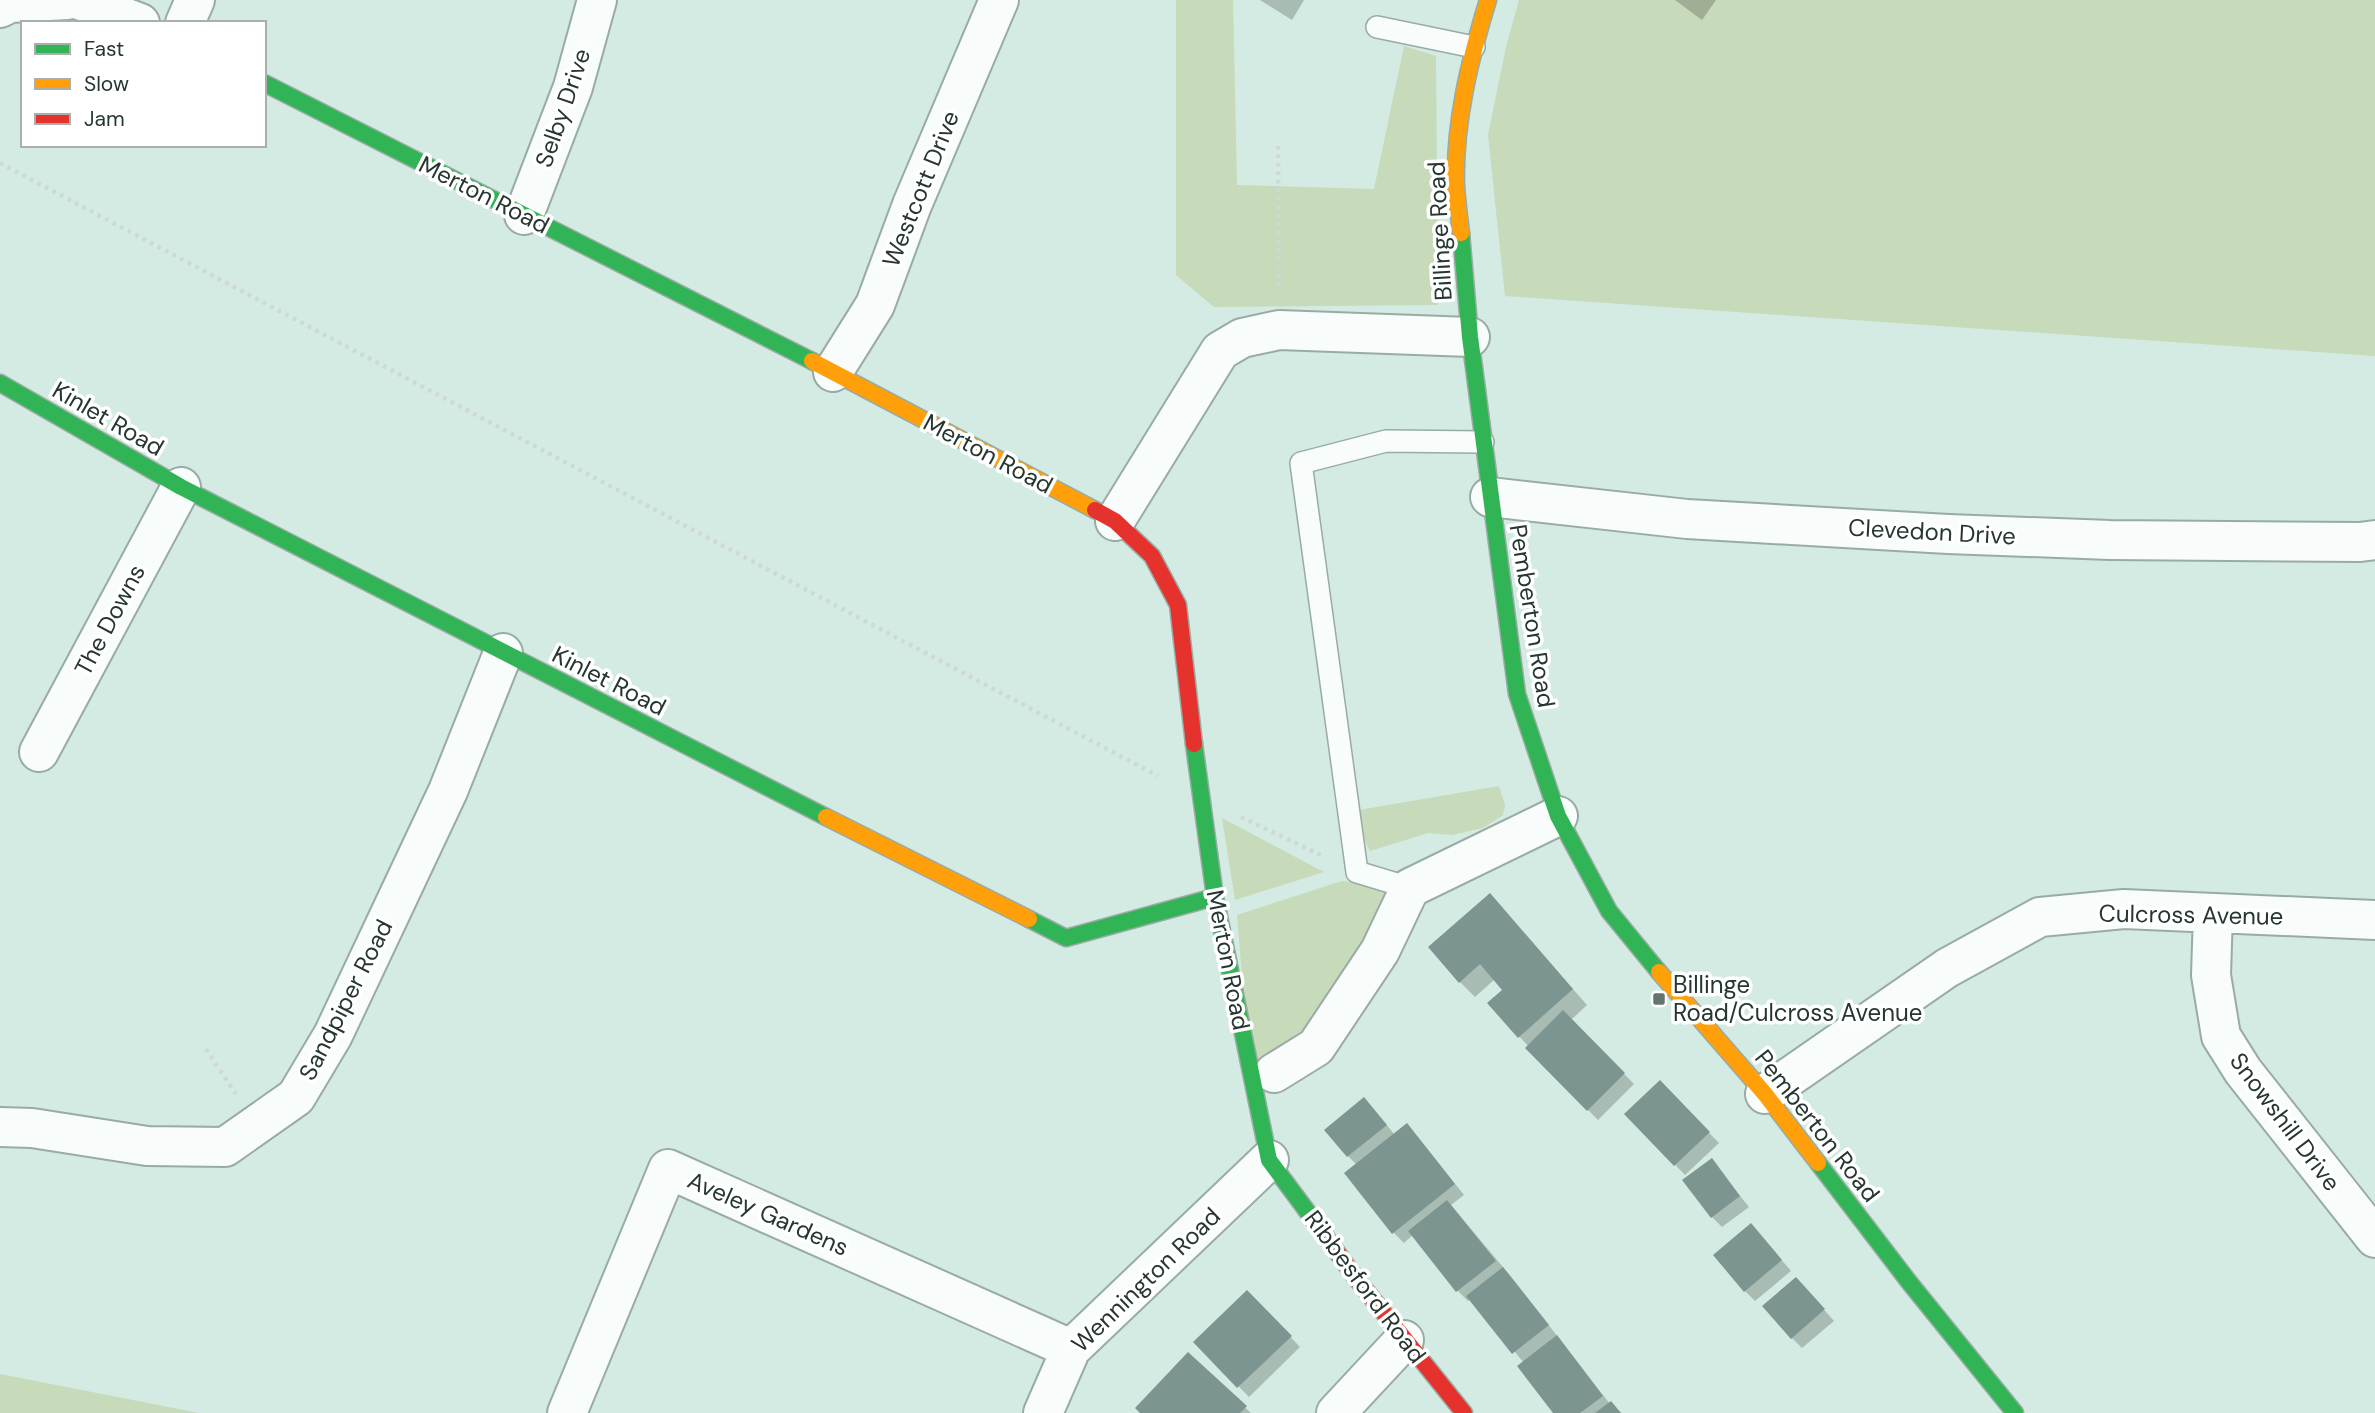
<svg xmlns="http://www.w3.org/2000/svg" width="2375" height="1413" viewBox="0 0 2375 1413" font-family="'DM Sans',sans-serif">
  <rect width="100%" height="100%" fill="#d3ebe2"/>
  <path fill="#c7dab9" d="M1176,0h57l4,185 137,4 30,-143 32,10 2,249 -224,2 -38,-32z
    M1519,0h856v356l-870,-60 -17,-161 18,-88z
    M1499,786l6,19 -2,10 -20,13 -31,7 -24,-2 -58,18 -7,-14 -4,-27z
    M1222,818l102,54 -89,28z
    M1342,881l68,7 -98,150 -63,26 -12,-149z
    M0,1374l199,39h-199z"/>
  <path fill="#0003" d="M1260,0h44l-12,20z
    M1675,0h41l-14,20z
    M1490,895l97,110 -16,15 63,64 -36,36 -71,-72 2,-1 -10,-11 -14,-46 -10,-11 -20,18 -15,-15z
    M1660,1083l59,60 -34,32 -59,-61z
    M1374,1110l21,25 22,1 47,59 -13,10 62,74 97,125 11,9h-66l-31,-50 -53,-64 -3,2 -10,-10 -45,-56 -9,8 -10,-10 -47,-60 10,-8 -9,-9z
    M1712,1161l37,46 -27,20 -10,-10z
    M1761,1236l30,35 -36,30 -10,-10z
    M1806,1289l28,32 -32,27 -10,-10z
    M1247,1292l53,55 -51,50 -54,-55z
    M1188,1354l63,59h-109z"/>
  <path fill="#7c9591" d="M1490,893l83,96 -55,49 -31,-35 15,-13 -22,-26 -21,19 -31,-36z
    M1563,1010l62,63 -38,38 -62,-63z
    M1660,1080l50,52 -36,34 -50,-52z
    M1364,1097l23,28 -40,32 -23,-27z
    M1407,1123l48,61 -63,50 -48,-61z
    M1712,1158l28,38 -29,22 -29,-38z
    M1447,1200l49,61 -40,31 -48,-61z
    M1751,1223l31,37 -38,32 -31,-37z
    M1503,1267l46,58 -37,29 -46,-58z
    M1796,1277l29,32 -34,30 -29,-33z
    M1247,1290l45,46 -55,52 -44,-46z
    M1557,1335l46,61 -23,17h-27l-36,-47z
    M1188,1352l59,54 -7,7h-100l-5,-5z
    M1611,1401l10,12h-26z"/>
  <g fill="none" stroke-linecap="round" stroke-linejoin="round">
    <g stroke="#99aba4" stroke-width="24">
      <path id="lane" d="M1377,27l97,20
        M1410,888l-53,-16 -56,-409 85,-22 97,1"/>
    </g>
    <g stroke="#99aba4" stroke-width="42">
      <path id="street" d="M79,0l61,23
        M0,8l10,-5 57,-3
        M185,23l10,-23
        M524,215l49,-128 24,-87
        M833,372l42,-67 37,-100 87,-205
        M1490,497l197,22 261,15 162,6 250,2 15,-2
        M1115,521l105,-170 22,-13 37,-8 191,7
        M39,752l142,-265
        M2213,913l-2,62 10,61 22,35 132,167
        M1274,1073l42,-26 64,-96 30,-63 148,-72
        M1765,1094l182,-126 93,-51 84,-8 251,11
        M0,1127l32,1 115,18 78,1 71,-50 37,-62 115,-244 55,-138
        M567,1413l101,-244 403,180
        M1043,1413l28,-64 198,-189
        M1336,1413l68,-73"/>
    </g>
    <g stroke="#99aba4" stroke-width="19">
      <path id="fast" d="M264,83l548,278
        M1461,233l9,104 47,357 41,122 51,95 50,61
        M0,383l181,104 645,330
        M1194,744l21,153 54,263 52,70
        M1029,919l37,19 149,-41
        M1818,1163l91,119 106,131"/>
    </g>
    <g stroke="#99aba4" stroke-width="19">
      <path id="slow" d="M1461,233c-2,-16 -4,-32 -5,-48 -2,-62 14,-126 32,-185
        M812,361l283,149
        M826,817l203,102
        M1659,972l106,122 53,69"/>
    </g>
    <g stroke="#99aba4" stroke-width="19">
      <path id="jam" d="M1095,510l20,11 37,35 26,49 16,139
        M1321,1230l34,47 109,136"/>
    </g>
    <path stroke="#d0d8d5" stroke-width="4.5" stroke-dasharray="3.5 5" stroke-linecap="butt" d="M1278,146l1,144
      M0,163l1158,613
      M1241,817l84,40
      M206,1049l30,45"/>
    <use href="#lane" stroke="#f8fcfb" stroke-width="21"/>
    <use href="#street" stroke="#f8fcfb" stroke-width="38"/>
    <use href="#fast" stroke="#30b455" stroke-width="16"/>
    <use href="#slow" stroke="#ff9f0a" stroke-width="16"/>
    <use href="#jam" stroke="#e5322d" stroke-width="16"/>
  </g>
  <rect fill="#63756e" stroke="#fff" stroke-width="2.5" x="1652" y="992" width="14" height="14" rx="3.5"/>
  <g text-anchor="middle" stroke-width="7" stroke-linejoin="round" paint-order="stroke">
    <g font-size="24" fill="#263630" stroke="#fff">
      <text transform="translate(563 108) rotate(-71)" y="8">Selby Drive</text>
      <text transform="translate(921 189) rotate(-68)" y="8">Westcott Drive</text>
      <text transform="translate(484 195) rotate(27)" y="8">Merton Road</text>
      <text transform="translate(1440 231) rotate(-93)" y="8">Billinge Road</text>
      <text transform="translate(108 419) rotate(30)" y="8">Kinlet Road</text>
      <text transform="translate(988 454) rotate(28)" y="8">Merton Road</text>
      <text transform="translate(1932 532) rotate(3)" y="8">Clevedon Drive</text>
      <text transform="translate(1532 616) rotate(81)" y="8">Pemberton Road</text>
      <text transform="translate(110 620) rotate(-62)" y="8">The Downs</text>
      <text transform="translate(609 681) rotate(27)" y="8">Kinlet Road</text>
      <text transform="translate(2191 915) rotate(1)" y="8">Culcross Avenue</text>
      <text transform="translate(1228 960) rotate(79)" y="8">Merton Road</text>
      <text transform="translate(346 1000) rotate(-63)" y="8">Sandpiper Road</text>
      <text transform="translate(2285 1122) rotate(53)" y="8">Snowshill Drive</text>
      <text transform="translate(1817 1126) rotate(52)" y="8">Pemberton Road</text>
      <text transform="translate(768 1214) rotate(24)" y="8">Aveley Gardens</text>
      <text transform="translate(1146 1280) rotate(-44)" y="8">Wennington Road</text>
      <text transform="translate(1365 1287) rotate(53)" y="8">Ribbesford Road</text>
    </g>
    <g font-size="24" fill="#263630" stroke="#fff" text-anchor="start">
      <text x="1673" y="993">Billinge<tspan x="1673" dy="28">Road/Culcross Avenue</tspan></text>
    </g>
  </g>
  <rect x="21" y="21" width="245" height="126" fill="#ffffff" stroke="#a8afac" stroke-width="2"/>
  <rect x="35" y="44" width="35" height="10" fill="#30b455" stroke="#a8afac" stroke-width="2"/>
  <text x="84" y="56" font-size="21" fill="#263630">Fast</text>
  <rect x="35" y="79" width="35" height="10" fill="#ff9f0a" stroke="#a8afac" stroke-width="2"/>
  <text x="84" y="91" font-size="21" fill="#263630">Slow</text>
  <rect x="35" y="114" width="35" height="10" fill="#e5322d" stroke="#a8afac" stroke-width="2"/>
  <text x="84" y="126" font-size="21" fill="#263630">Jam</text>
</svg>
